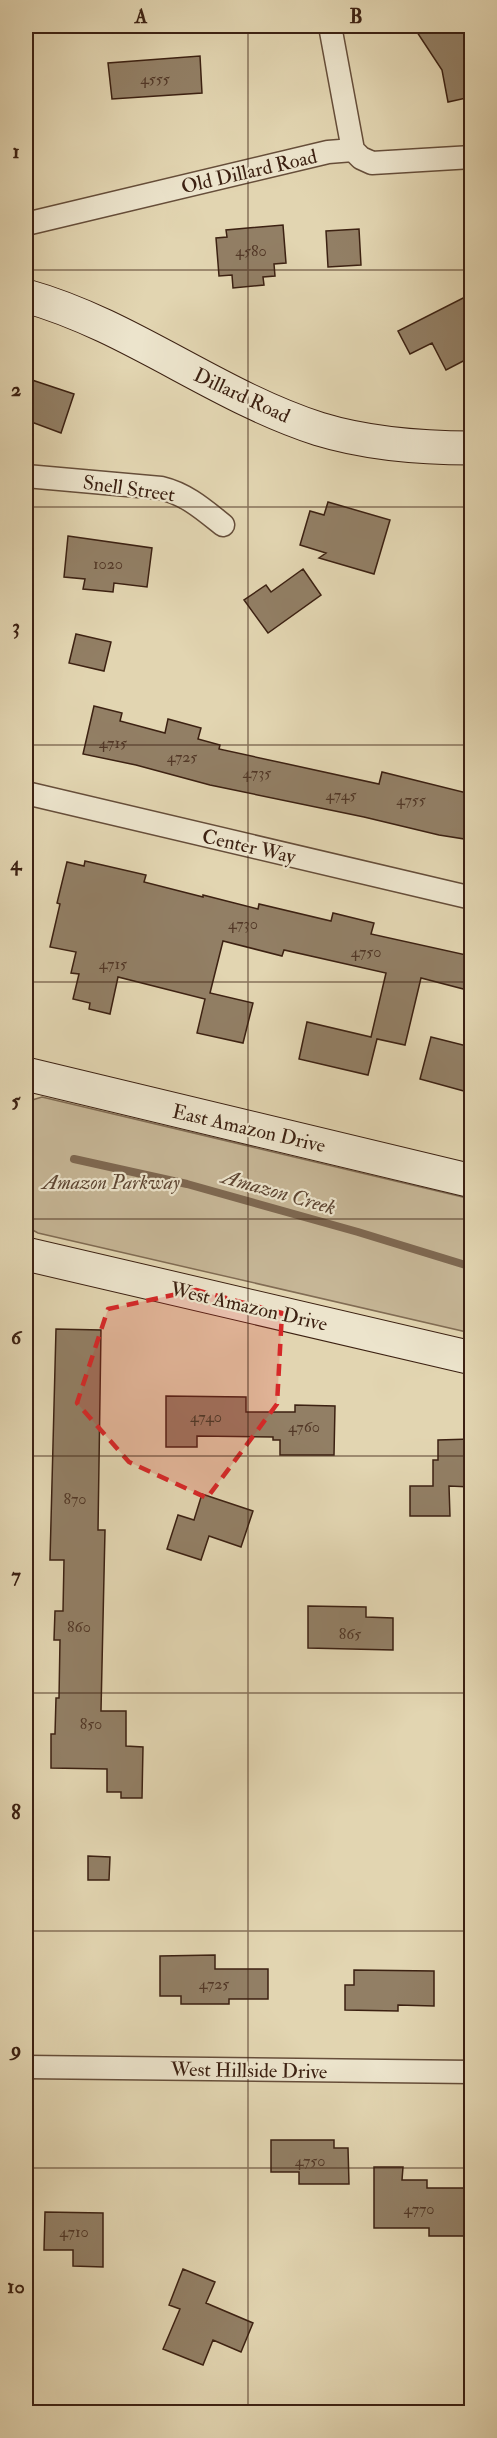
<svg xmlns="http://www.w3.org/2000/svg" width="497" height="2438" viewBox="0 0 497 2438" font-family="'IM FELL Double Pica',serif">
  <rect width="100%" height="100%" fill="#e2d5b1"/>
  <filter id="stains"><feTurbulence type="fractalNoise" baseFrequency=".00333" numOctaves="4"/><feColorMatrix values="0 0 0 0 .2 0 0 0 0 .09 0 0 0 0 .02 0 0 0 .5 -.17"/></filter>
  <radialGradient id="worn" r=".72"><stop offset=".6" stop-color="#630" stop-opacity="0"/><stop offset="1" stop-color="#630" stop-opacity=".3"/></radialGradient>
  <path fill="#c6b696" stroke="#816c54" stroke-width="1.5" d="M42,1097l429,102v134l-433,-100 -11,-6 -1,-122 3,-4z"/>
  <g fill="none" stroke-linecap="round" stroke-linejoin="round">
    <path stroke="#7e6851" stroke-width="8" d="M74,1159l113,25 171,48 114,35"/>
  </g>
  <path fill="#927f65" stroke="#3c2112" stroke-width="1.5" d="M413,26h58v71l-23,5 -6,-32z
    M200,56l2,37 -90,6 -4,-36z
    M283,225l3,38 -12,1 1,12 -12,1 1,8 -31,3 -1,-13 -13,1 -3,-38 11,-1 -1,-7z
    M359,229l2,36 -33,2 -2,-36z
    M471,294v63l-25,13 -14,-27 -22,11 -12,-23z
    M26,378l48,16 -13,39 -35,-13z
    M328,502l62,18 -16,54 -55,-16 7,-5 -26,-8 10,-34 14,4z
    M68,536l84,12 -5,39 -33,-4 -1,9 -30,-3 2,-10 -21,-2z
    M303,569l18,26 -53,38 -24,-33 22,-15 5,7z
    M76,634l35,8 -7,29 -35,-8z
    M94,706l28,7 -2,8 45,12 3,-14 33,9 -3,11 22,6 -1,4 160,35 3,-12 89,22v46l-32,-5 -75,-18 -154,-32 -74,-20 -53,-11z
    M85,861l61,14 -2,7 59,15v-2l55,14 1,-5 72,17 2,-8 41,10 -3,11 100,22v35l-50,-13 -16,67 -28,-6 -9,36 -69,-16 8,-37 64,15 15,-64 -102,-23 -2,6 -59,-15 -13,52 43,10 -10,40 -46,-10 8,-34 -87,-22 -8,37 -21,-5 1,-6 -17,-4 6,-25 -8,-1 5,-21 -26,-5 10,-43 -3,-1 10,-41 17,4z
    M431,1037l36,9 -3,12 7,2v33l-51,-14z
    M56,1329l45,1 -3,200h7l-4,181h25v35l17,1 -1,51h-21v-6h-14v-23l-56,-1v-34h4l1,-36h3l1,-58h-6l1,-29h8l1,-51h-14z
    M166,1396l80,1v15h49v-7l40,1 -1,49h-54v-15h-7v-3l-76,-1v11h-31z
    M471,1439v48l-22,-1 1,30h-40v-30h23v-26h5v-20z
    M202,1494l51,17 -12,36 -32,-11 -8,24 -34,-11 11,-34 16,5z
    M308,1606l58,1v10l27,1v32l-85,-2z
    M88,1856l22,1 -1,23h-21z
    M215,1955v14h53v30h-39v5h-48v-8h-21v-40z
    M354,1970l80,1v35l-36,-1v6l-53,-1v-25h9z
    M271,2140h63v8h14l1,36h-50v-12h-28z
    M374,2167h29l-1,13h25v8h37v48h-35v-8h-55z
    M45,2212l58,1v54l-30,-1v-16h-29z
    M183,2269l32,13 -9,21 47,20 -12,29 -28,-12 -10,25 -40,-16 17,-40 -11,-4z"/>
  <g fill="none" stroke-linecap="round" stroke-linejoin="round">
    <g stroke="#664e3a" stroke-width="25">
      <path id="street" d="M330,26l23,124
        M26,224l302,-72 25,-2 8,8 11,5 100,-6
        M26,476l135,12c25,6 42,21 62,37
        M26,793l446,105
        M26,2067l446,5"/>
    </g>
    <g stroke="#3c2112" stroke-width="35">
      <path id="secondary" d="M26,296c104,29 190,100 293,133 49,15 101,19 153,19
        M26,1074l446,107
        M26,1254l446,104"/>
    </g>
    <use href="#street" stroke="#ece4cc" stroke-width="22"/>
    <use href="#secondary" stroke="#ece4cc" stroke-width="33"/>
  </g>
  <path fill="#d62828" fill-opacity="0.2" stroke="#d62828" stroke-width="4.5" stroke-dasharray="12 8" stroke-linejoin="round" d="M196,1290l86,23 -5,91 -70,94 -78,-36 -52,-59 31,-94z"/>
  <path fill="none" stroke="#3c2112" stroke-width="1.5" stroke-opacity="0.55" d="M248,26v2386M26,270h446M26,507h446M26,745h446M26,982h446M26,1219h446M26,1456h446M26,1693h446M26,1931h446M26,2168h446"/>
  <g text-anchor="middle" stroke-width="4.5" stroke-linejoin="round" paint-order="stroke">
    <g font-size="16" fill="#523827">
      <text x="155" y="84">4555</text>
      <text x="251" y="256">4580</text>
      <text x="108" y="569">1020</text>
      <text x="113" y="748">4715</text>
      <text x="182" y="762">4725</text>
      <text x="257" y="778">4735</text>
      <text x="341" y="800">4745</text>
      <text x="411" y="805">4755</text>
      <text x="243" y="929">4730</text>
      <text x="366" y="957">4750</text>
      <text x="113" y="969">4715</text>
      <text x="206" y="1422">4740</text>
      <text x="304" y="1432">4760</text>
      <text x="75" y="1504">870</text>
      <text x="79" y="1632">860</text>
      <text x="350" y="1639">865</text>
      <text x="91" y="1729">850</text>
      <text x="214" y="1989">4725</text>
      <text x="310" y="2166">4750</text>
      <text x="419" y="2214">4770</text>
      <text x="74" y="2237">4710</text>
    </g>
    <g font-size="20" fill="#3c2112" stroke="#ece4cc">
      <text transform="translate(249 171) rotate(-13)" y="7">Old Dillard Road</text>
      <text transform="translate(242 395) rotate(25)" y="7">Dillard Road</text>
      <text transform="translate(129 488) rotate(8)" y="7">Snell Street</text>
      <text transform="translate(249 846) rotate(13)" y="7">Center Way</text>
      <text transform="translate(249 1128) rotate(13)" y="7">East Amazon Drive</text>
      <text transform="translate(249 1306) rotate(13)" y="7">West Amazon Drive</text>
      <text transform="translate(249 2070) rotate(1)" y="7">West Hillside Drive</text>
    </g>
    <g font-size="20" font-style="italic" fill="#5e4633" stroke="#ece4cc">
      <text x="111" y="1189">Amazon Parkway</text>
    </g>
    <g font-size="21" font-style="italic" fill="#5d4532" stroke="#ece4cc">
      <text transform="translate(279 1192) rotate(16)" y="7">Amazon Creek</text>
    </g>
  </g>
  <rect width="497" height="2438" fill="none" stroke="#e2d5b1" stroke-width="66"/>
  <rect x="33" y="33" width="431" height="2372" fill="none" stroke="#3c2112" stroke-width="2"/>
  <g font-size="20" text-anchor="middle" font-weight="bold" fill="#3c2112">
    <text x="141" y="23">A</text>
    <text x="356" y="23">B</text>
    <text x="16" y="158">1</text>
    <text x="16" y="396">2</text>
    <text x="16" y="633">3</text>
    <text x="16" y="870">4</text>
    <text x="16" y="1107">5</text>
    <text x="16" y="1344">6</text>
    <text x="16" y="1582">7</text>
    <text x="16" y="1819">8</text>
    <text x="16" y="2056">9</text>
    <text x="16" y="2293">10</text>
  </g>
  <rect width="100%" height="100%" filter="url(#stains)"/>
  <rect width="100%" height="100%" fill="url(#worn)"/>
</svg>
